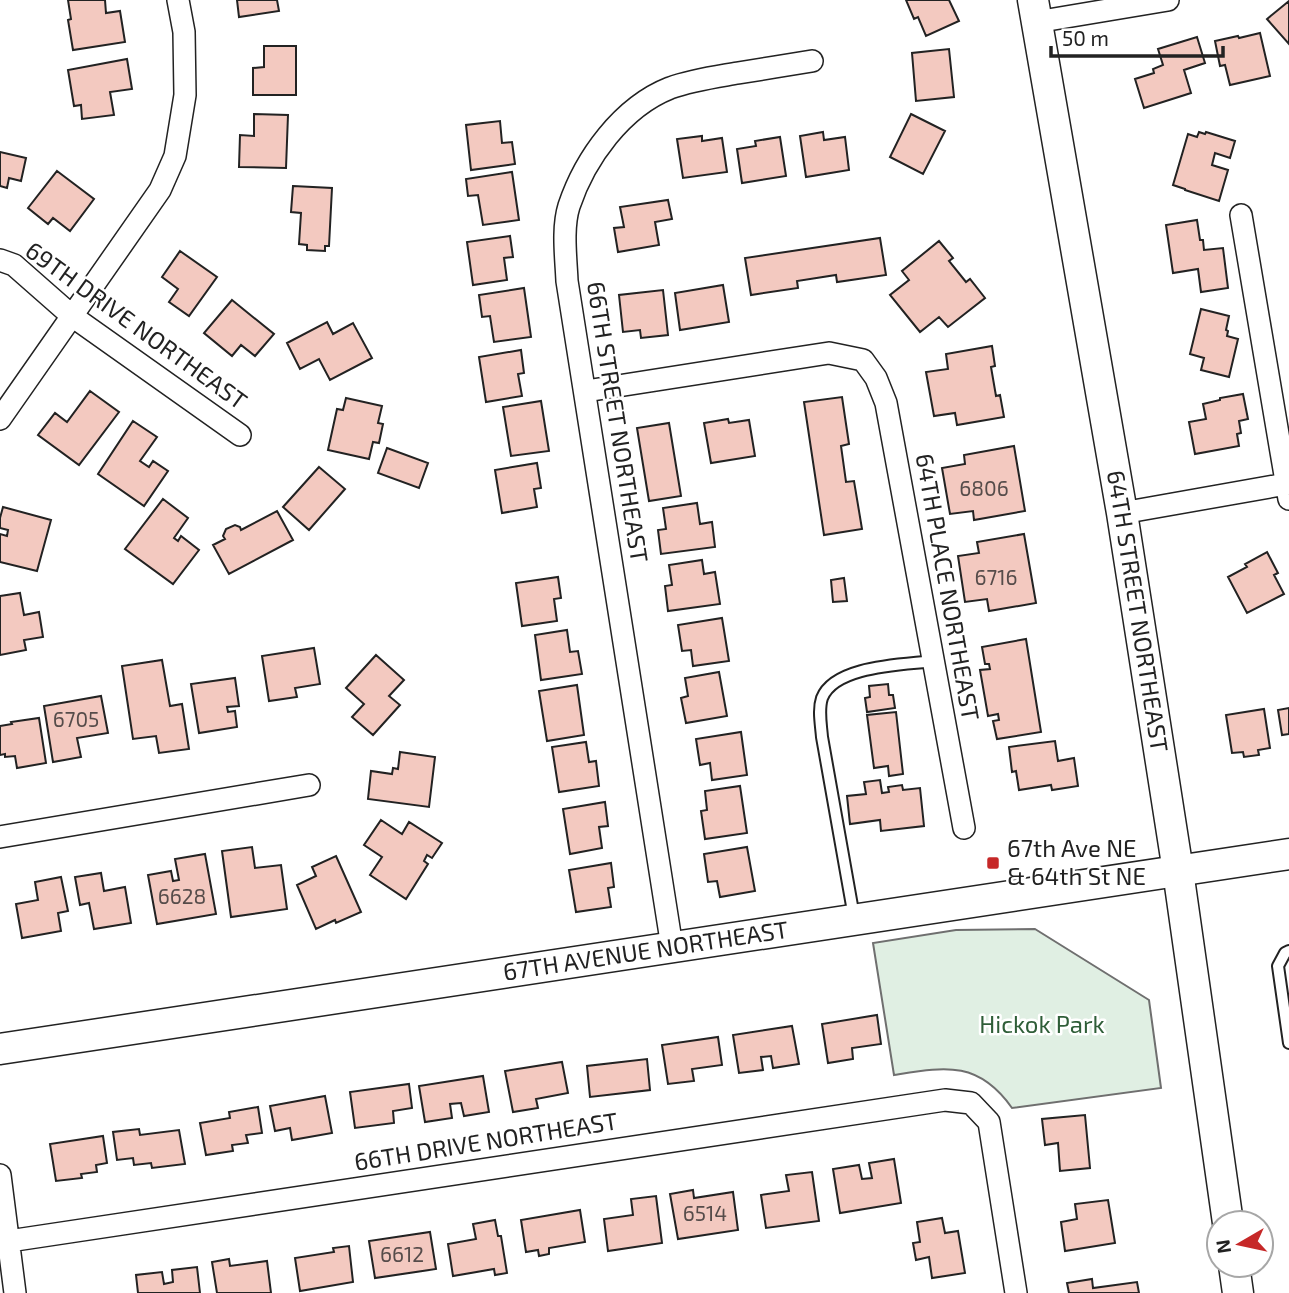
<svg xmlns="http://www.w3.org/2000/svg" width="1289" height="1293" viewBox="0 0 1289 1293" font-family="'Exo 2',sans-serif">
  <rect width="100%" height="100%" fill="#fff"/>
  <path fill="#e0efe3" stroke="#6f6f6f" stroke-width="2" d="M1035,929l114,71 12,88 -149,20c-34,-48 -67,-41 -118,-33l-21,-132 83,-13z"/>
  <path fill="#f3c9c0" stroke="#222" stroke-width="2" d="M68,0h37l1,13 14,-2 5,31 -52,8 -5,-30 3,-1z
    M237,0h40l2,11 -40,6z
    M906,0h43l10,21 -33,15 -8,-19 -4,2z
    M1289,1v43l-22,-25z
    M1260,33l10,43 -40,9 -5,-20 -5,1 -5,-25 23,-5 1,2z
    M1197,37l8,26 -21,7 7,23 -47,15 -9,-29 19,-6 -1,-4 10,-4 -5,-16z
    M264,46h32v49h-43v-27l11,-1z
    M949,49l5,48 -38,4 -4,-48z
    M127,59l5,30 -22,3 4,23 -32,4 -1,-14 -7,1 -6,-36z
    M254,114l34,1 -2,53 -47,-1 1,-32 14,1z
    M911,114l34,17 -22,43 -33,-17z
    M500,121l2,22 10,-1 3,22 -44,6 -5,-45z
    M823,132l1,8 21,-3 4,33 -43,7 -6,-41z
    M1199,132l6,2 1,-2 29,9 -5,17 -15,-5 -3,12 16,5 -9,31 -34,-11v-1l-12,-4 15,-51 9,3z
    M702,136v5l20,-3 5,34 -44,6 -6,-39z
    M780,137l6,39 -44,7 -5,-34 19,-3 -1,-5z
    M0,152l26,6 -5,23 -12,-3 -2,10 -7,-2z
    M57,171l37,28 -24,32 -17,-13 -5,6 -20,-16z
    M512,172l7,48 -36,5 -5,-30 -10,1 -2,-17z
    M293,186l39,2 -3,58h-4v5l-18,-1v-5l-8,-1 2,-31 -10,-1z
    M668,200l4,19 -17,3 4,23 -41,7 -4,-24 10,-1 -4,-20z
    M1197,220l3,20h3l1,10 19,-2 5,40 -27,4 -3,-23 -25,4 -7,-48z
    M510,236l3,21 -9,1 3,22 -34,5 -6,-43z
    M880,238l6,37 -49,7 -1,-7 -39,6 1,7 -47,7 -6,-37z
    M939,241l14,17 -4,3 17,21 4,-3 15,19 -37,29 -9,-10 -19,15 -30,-37 19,-15 -7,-9z
    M180,251l37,26 -28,39 -20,-14 9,-13 -16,-12z
    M723,285l6,37 -49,8 -5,-37z
    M524,288l7,49 -37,5 -4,-26 -8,1 -3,-22z
    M663,290l5,45 -27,3 -1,-8 -17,2 -4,-37z
    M232,300l42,34 -19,22 -14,-11 -9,11 -28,-23z
    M1201,309l28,7 -3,14 2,1 -1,5 11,3 -9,38 -28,-7 3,-12 -14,-4z
    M327,322l6,12 20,-11 19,35 -42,22 -11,-21 -19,10 -13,-26z
    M992,346l3,20 -4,1 5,29 4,-1 4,22 -47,8 -2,-12 -21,3 -8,-44 22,-3 -2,-15z
    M521,350l3,23 -6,1 4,22 -36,6 -7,-45z
    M90,391l29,21 -40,53 -41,-30 17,-22 12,9z
    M1243,394l5,25 -9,2 2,12 -4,1 2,12 -44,8 -6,-32 17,-3 -3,-15 17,-4v-2z
    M842,397l7,47 -8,2 5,36 8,-1 8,48 -38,6 -20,-133z
    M346,398l36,8 -4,17 5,1 -4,19 -6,-1 -4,17 -41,-9 9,-41 6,1z
    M541,401l8,50 -38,5 -8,-49z
    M728,419l1,4 20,-3 6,36 -44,7 -7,-40z
    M133,421l24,16 -17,24 9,6 4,-6 15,10 -24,35 -46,-32z
    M669,423l12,73 -32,5 -12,-73z
    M1014,446l11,65 -51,9 -1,-9 -23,3 -8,-46 23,-4 -1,-9z
    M387,448l41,15 -9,25 -41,-15z
    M537,463l4,25 -7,1 3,18 -35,6 -7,-43z
    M319,467l26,22 -36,41 -26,-23z
    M163,499l25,19 -14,20 4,3 3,-5 18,14 -26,34 -48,-35z
    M697,503l3,21 12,-2 3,25 -54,7 -3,-24 8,-1 -3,-21z
    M3,507l48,13 -14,51 -37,-9v-28l7,2 1,-6 -8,-2v-10z
    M277,511l16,29 -64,34 -16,-29 12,-6 -2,-3 3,-7 9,-4 5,2 1,3z
    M1024,534l12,69 -47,8 -2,-12 -22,3 -7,-46 21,-3 -2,-11z
    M1267,552l11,21 -4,2 10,19 -37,19 -19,-36 19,-10 -2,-3z
    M702,560l2,14 11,-2 5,32 -52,7 -3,-25 7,-1 -3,-20z
    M558,577l3,21 -7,1 3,22 -35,5 -6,-43z
    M844,578l3,23 -14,1 -2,-22z
    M20,593l4,22 15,-3 4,25 -19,3 2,10 -26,5v-59z
    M722,618l7,43 -36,5 -2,-16 -9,1 -4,-26z
    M567,630l3,22 8,-1 4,23 -41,6 -6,-45z
    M1026,639l15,93 -44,7 -4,-18 6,-1 -1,-6 -10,2 -8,-46 10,-1 -1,-5h-4l-3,-17z
    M314,648l6,36 -25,4 2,9 -28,4 -7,-45z
    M376,655l28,25 -15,16 11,9 -27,30 -21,-18 12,-13 -18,-16z
    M162,660l8,46 12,-2 7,45 -30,4 -3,-17 -23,3 -11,-73z
    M719,672l8,44 -41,7 -5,-25 7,-2 -3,-18z
    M235,678l4,28 -12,1 1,5 7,-1 2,16 -38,6 -8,-49z
    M888,684l1,11h4l2,13 -28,4 -2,-14 5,-1 -1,-11z
    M577,685l7,50 -37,6 -8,-50z
    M101,696l7,37 -31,5 4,19 -28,5 -9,-56z
    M1289,708v26l-7,1 -4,-25z
    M1264,709l6,39 -12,2 1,5 -15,2 -1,-5 -11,1 -6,-38z
    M896,712l7,62 -14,2 -1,-10 -14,2 -7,-53z
    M39,718l7,45 -29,5 -2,-12 -10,1v-3l-5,1v-29l12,-2 -1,-2z
    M741,732l6,43 -35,5 -2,-17 -10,2 -4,-26z
    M1055,741l3,20 16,-3 4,28 -26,4 -1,-5 -32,5 -3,-19 -4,1 -3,-25z
    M586,742l3,20 7,-1 3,25 -40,6 -7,-45z
    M400,752l35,5 -6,50 -61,-8 3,-28 21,3 1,-6 5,1z
    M880,780l2,13 7,-1 -1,-5 14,-2 1,5 17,-2 4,38 -43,5 -1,-11 -30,4 -3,-28 19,-2 -2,-12z
    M740,786l7,47 -42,6 -4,-28 6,-1 -2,-19z
    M605,802l3,24 -9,1 3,21 -32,6 -7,-45z
    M381,820l21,14 7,-12 33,21 -10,15 -5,-3 -3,6 4,3 -22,35 -36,-24 12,-18 -18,-12z
    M252,847l3,21 26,-3 6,44 -56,8 -9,-66z
    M747,847l8,44 -35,6 -3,-16 -9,1 -4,-28z
    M205,854l11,60 -59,10 -9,-49 23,-4 2,10 6,-1 -4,-21z
    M336,856l25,56 -25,11 -1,-3 -19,9 -19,-44 19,-9 -4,-9z
    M611,863l3,24 -6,1 3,19 -35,5 -7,-42z
    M101,873l3,18 21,-4 6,36 -37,6 -5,-26 -9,2 -5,-28z
    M61,877l7,34 -10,2 3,18 -39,7 -6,-34 22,-4 -3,-18z
    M877,1015l4,29 -29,4 1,11 -25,4 -6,-39z
    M792,1026l7,38 -26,4 -2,-12 -10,1 2,13 -24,3 -6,-38z
    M718,1037l4,28 -30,4 2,12 -26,3 -6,-39z
    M647,1059l3,31 -60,7 -3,-31z
    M562,1062l6,31 -32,6 2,9 -25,4 -8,-41z
    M483,1076l6,36 -25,4 -3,-13 -11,1 2,14 -27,4 -6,-36z
    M409,1084l3,24 -19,3 1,12 -39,5 -5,-36z
    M325,1096l7,37 -40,7 -2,-12 -15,3 -5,-25z
    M258,1107l4,26 -16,2 2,8 -16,2 1,6 -27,4 -6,-32 30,-5 -1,-6z
    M1085,1115l5,53 -30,3 -2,-28 -13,2 -3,-26z
    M139,1129l1,6 39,-5 6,34 -33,4 -1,-5 -17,2 -1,-7 -16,2 -4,-28z
    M103,1136l4,27 -11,2 1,7 -16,2 1,4 -26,3 -6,-37z
    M894,1159l7,44 -61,10 -7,-44 26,-4 3,14 10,-1 -3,-15z
    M812,1172l7,49 -53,7 -5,-33 28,-4 -3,-16z
    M693,1190l1,8 39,-6 5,38 -60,9 -8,-45z
    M656,1196l6,47 -54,8 -4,-32 29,-4 -2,-16z
    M1108,1200l7,43 -50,8 -4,-29 16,-3 -2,-15z
    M580,1210l5,32 -36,6v6l-10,2 -1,-6 -12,2 -5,-32z
    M942,1218l3,15 13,-2 7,42 -33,5 -3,-21 -13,3 -3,-17 7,-1 -3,-20z
    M495,1220l3,16h3l6,37 -12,2 -1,-6 -41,7 -5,-32 28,-5 -3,-15z
    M430,1232l6,37 -61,9 -6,-37z
    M349,1246l4,36 -53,9 -5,-33 39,-6 -1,-4z
    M229,1259l1,7 37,-5 4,32h-54l-5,-31z
    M197,1267l3,26h-62l-2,-18 26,-3 2,12 9,-2 -1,-12z
    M1092,1279l1,9 44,-6 2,11h-70l-2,-10z"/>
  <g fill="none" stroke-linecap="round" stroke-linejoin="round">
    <g stroke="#222" stroke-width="14">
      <path id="lane" d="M854,917l-32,-180c-1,-13 -4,-27 0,-39 13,-33 82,-33 112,-37
        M1289,951l-4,2 -7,13 11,77"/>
    </g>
    <g stroke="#222" stroke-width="24">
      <path id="street" d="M1036,22l132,-22
        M1241,215l48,284
        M0,260l14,5 58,51 168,119
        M586,391l243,-38 34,7 13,18 10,25 78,425
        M0,419l160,-229 15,-34 10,-61 -1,-63 -6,-32
        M1122,513l164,-29
        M0,837l309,-52
        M672,947l-105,-666c-1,-23 -5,-53 2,-75 16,-48 53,-99 101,-118 22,-8 45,-11 68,-15 25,-4 49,-8 74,-12
        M0,1175l15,118
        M9,1241l936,-141 26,3 18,19 27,171"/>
    </g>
    <g stroke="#222" stroke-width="33">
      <g id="secondary">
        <path id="s1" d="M1033,0l89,513 56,358 50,352"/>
        <path id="s2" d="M0,1049l1289,-195"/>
        <path d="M1234,1265l4,28"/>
      </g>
    </g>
    <use href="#lane" stroke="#fff" stroke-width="10"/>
    <use href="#street" stroke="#fff" stroke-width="21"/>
    <use href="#secondary" stroke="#fff" stroke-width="30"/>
  </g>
  <rect fill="#c62828" stroke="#fff" stroke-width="2.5" x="986" y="856" width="14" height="14" rx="3.5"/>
  <g text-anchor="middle" stroke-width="5" stroke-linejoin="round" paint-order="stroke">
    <g font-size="21" fill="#564c4a">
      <text x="984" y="496">6806</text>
      <text x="996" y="585">6716</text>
      <text x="76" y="727">6705</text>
      <text x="182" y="904">6628</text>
      <text x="705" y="1221">6514</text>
      <text x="402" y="1262">6612</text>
    </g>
    <g font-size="24" fill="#222" stroke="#fff">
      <text transform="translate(136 326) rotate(36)" y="8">69TH DRIVE NORTHEAST</text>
      <text transform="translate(617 422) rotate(81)" y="8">66TH STREET NORTHEAST</text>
      <text transform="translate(947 587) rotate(80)" y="8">64TH PLACE NORTHEAST</text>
      <text dy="8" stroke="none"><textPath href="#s1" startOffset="620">64TH STREET NORTHEAST</textPath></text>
      <text dy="8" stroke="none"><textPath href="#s2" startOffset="653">67TH AVENUE NORTHEAST</textPath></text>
      <text transform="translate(486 1142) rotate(-9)" y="8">66TH DRIVE NORTHEAST</text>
    </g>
    <g font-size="24" fill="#222" stroke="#fff" text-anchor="start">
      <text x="1007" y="857">67th Ave NE<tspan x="1007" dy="28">&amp; 64th St NE</tspan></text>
    </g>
    <g font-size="24" fill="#2f5e38" stroke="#fff">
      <text x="1042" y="1033">Hickok Park</text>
    </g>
  </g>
  <g transform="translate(1240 1244) rotate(261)"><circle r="33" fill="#ffffff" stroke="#a7a7a7" stroke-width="2"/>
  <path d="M0-5L12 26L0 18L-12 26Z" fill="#c62828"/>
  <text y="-10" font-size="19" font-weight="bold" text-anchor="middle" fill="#222222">N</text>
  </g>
  <path d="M1051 46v10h172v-10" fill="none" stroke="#222222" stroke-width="3.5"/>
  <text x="1062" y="46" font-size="21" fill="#222222" stroke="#ffffff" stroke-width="5" paint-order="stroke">50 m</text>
</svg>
